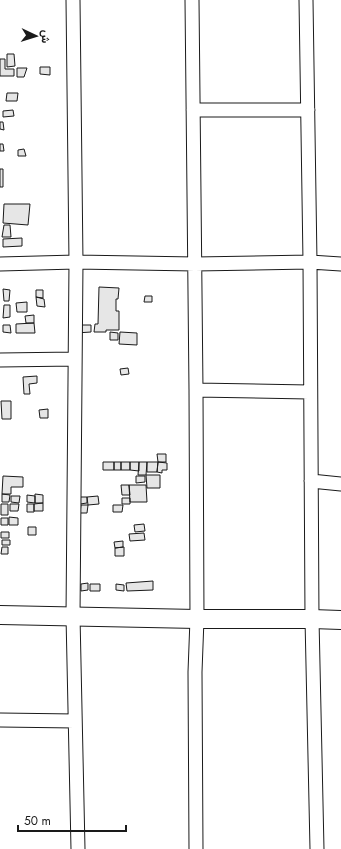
<svg xmlns="http://www.w3.org/2000/svg" width="341" height="849" viewBox="0 0 341 849" font-family="Jost,Vazirmatn,sans-serif">
  <rect width="100%" height="100%" fill="#fff"/>
  <path fill="#e6e6e6" stroke="#1a1a1a" d="M7,54h7l1,12 -8,1z
    M0,59h5v10h9v7h-14z
    M40,67h10v8l-10,-1z
    M17,68h10l-3,9h-7z
    M7,93h11l-1,8h-11z
    M13,110l1,6 -11,1v-6z
    M0,122h3l1,8 -4,-1z
    M0,144h3l1,7h-4z
    M24,149l2,7h-8v-6z
    M0,169h3v18h-3z
    M4,204h26l-2,21 -25,-2z
    M4,225h6l1,12h-9z
    M22,238v8l-19,1v-8z
    M99,287l20,1 -1,11h-2v12h3v19h-13v2h-12l1,-8h3z
    M3,289l7,1 -1,11h-5z
    M36,290h7v8l-7,-1z
    M145,296h7v6h-8z
    M36,297l8,2 1,8 -8,-1z
    M27,302v10h-10l-1,-9z
    M4,305h6v12l-7,1z
    M34,315v8h-8l-1,-7z
    M34,323l1,10h-19v-9z
    M3,325h7l1,8 -8,-1z
    M76,325h15v7l-15,1z
    M110,332l8,1v7h-8z
    M120,332l17,1v12l-18,-1z
    M128,368l1,6 -8,1 -1,-6z
    M37,376v7l-8,1 1,10h-6l-1,-17z
    M1,401h10v18h-9z
    M48,409v9h-8l-1,-8z
    M157,454h9v8h-8z
    M103,462h11v8h-11z
    M114,462h7v8h-7z
    M121,462h9v8h-9z
    M130,462h9v9l-9,-1z
    M139,462h8l-1,13h-8z
    M147,462h11l-1,10h-10z
    M158,462l9,1v7h-5v3l-5,-1z
    M146,475h14v13h-13z
    M3,476l20,1v10h-12v7h-9z
    M136,476h9v6l-9,1z
    M121,485h8l1,10h-8z
    M129,485h17l1,17h-17z
    M2,494l8,1 -1,7h-7z
    M35,494l8,1v8h-8z
    M27,495l8,1v7l-8,-1z
    M11,496h9l-1,7 -8,-1z
    M98,496l1,8 -11,1 -1,-8z
    M79,497h8v6l-7,1z
    M122,498h8v6h-8z
    M43,503v8h-9v-7z
    M1,504h7v11h-7z
    M10,504h9l-1,7h-8z
    M27,504h7v8h-7z
    M81,505h7l-1,8h-7z
    M113,505h10l-1,7h-9z
    M9,517l9,1v7h-9z
    M1,518h7v7h-7z
    M144,524l1,7 -10,1 -1,-7z
    M28,527h8v8h-8z
    M1,532h8v6h-8z
    M144,533l1,7 -15,1 -1,-7z
    M2,540h8v5h-8z
    M123,541v6l-8,1 -1,-6z
    M2,547h6v7h-7z
    M124,547v9h-9v-8z
    M153,581v9l-26,1 -1,-8z
    M88,583v7l-7,1v-7z
    M90,584h10v7h-10z
    M116,584l8,1v6l-8,-1z"/>
  <g fill="none" stroke-linecap="round" stroke-linejoin="round">
    <g stroke="#1a1a1a" stroke-width="15">
      <path id="minor" d="M73,0l3,262 -3,354 5,233
        M192,0l4,390 1,229 -2,53 1,177
        M306,0l4,262 2,357 5,230
        M193,110h115
        M0,264l76,-2 119,2 115,-2 31,2
        M0,360l75,-1
        M196,390l113,2
        M311,481l30,3
        M0,720l75,1"/>
    </g>
    <g stroke="#1a1a1a" stroke-width="20">
      <path id="secondary" d="M0,615l197,4h115l29,1"/>
    </g>
    <use href="#minor" stroke="#fff" stroke-width="13"/>
    <use href="#secondary" stroke="#fff" stroke-width="18"/>
  </g>
  <g transform="translate(36 36) rotate(94)" stroke="#ffffff" stroke-width="3" paint-order="stroke">
  <path d="M0-3L7 15L0 10L-7 15Z" fill="#1a1a1a"/>
  <text y="-6" font-size="11" font-weight="bold" text-anchor="middle" fill="#1a1a1a">ش</text>
  </g>
  <path d="M18 825v6h108v-6" fill="none" stroke="#1a1a1a" stroke-width="2"/>
  <text x="24" y="825" font-size="12" fill="#1a1a1a" stroke="#ffffff" stroke-width="3" paint-order="stroke">50 m</text>
</svg>
